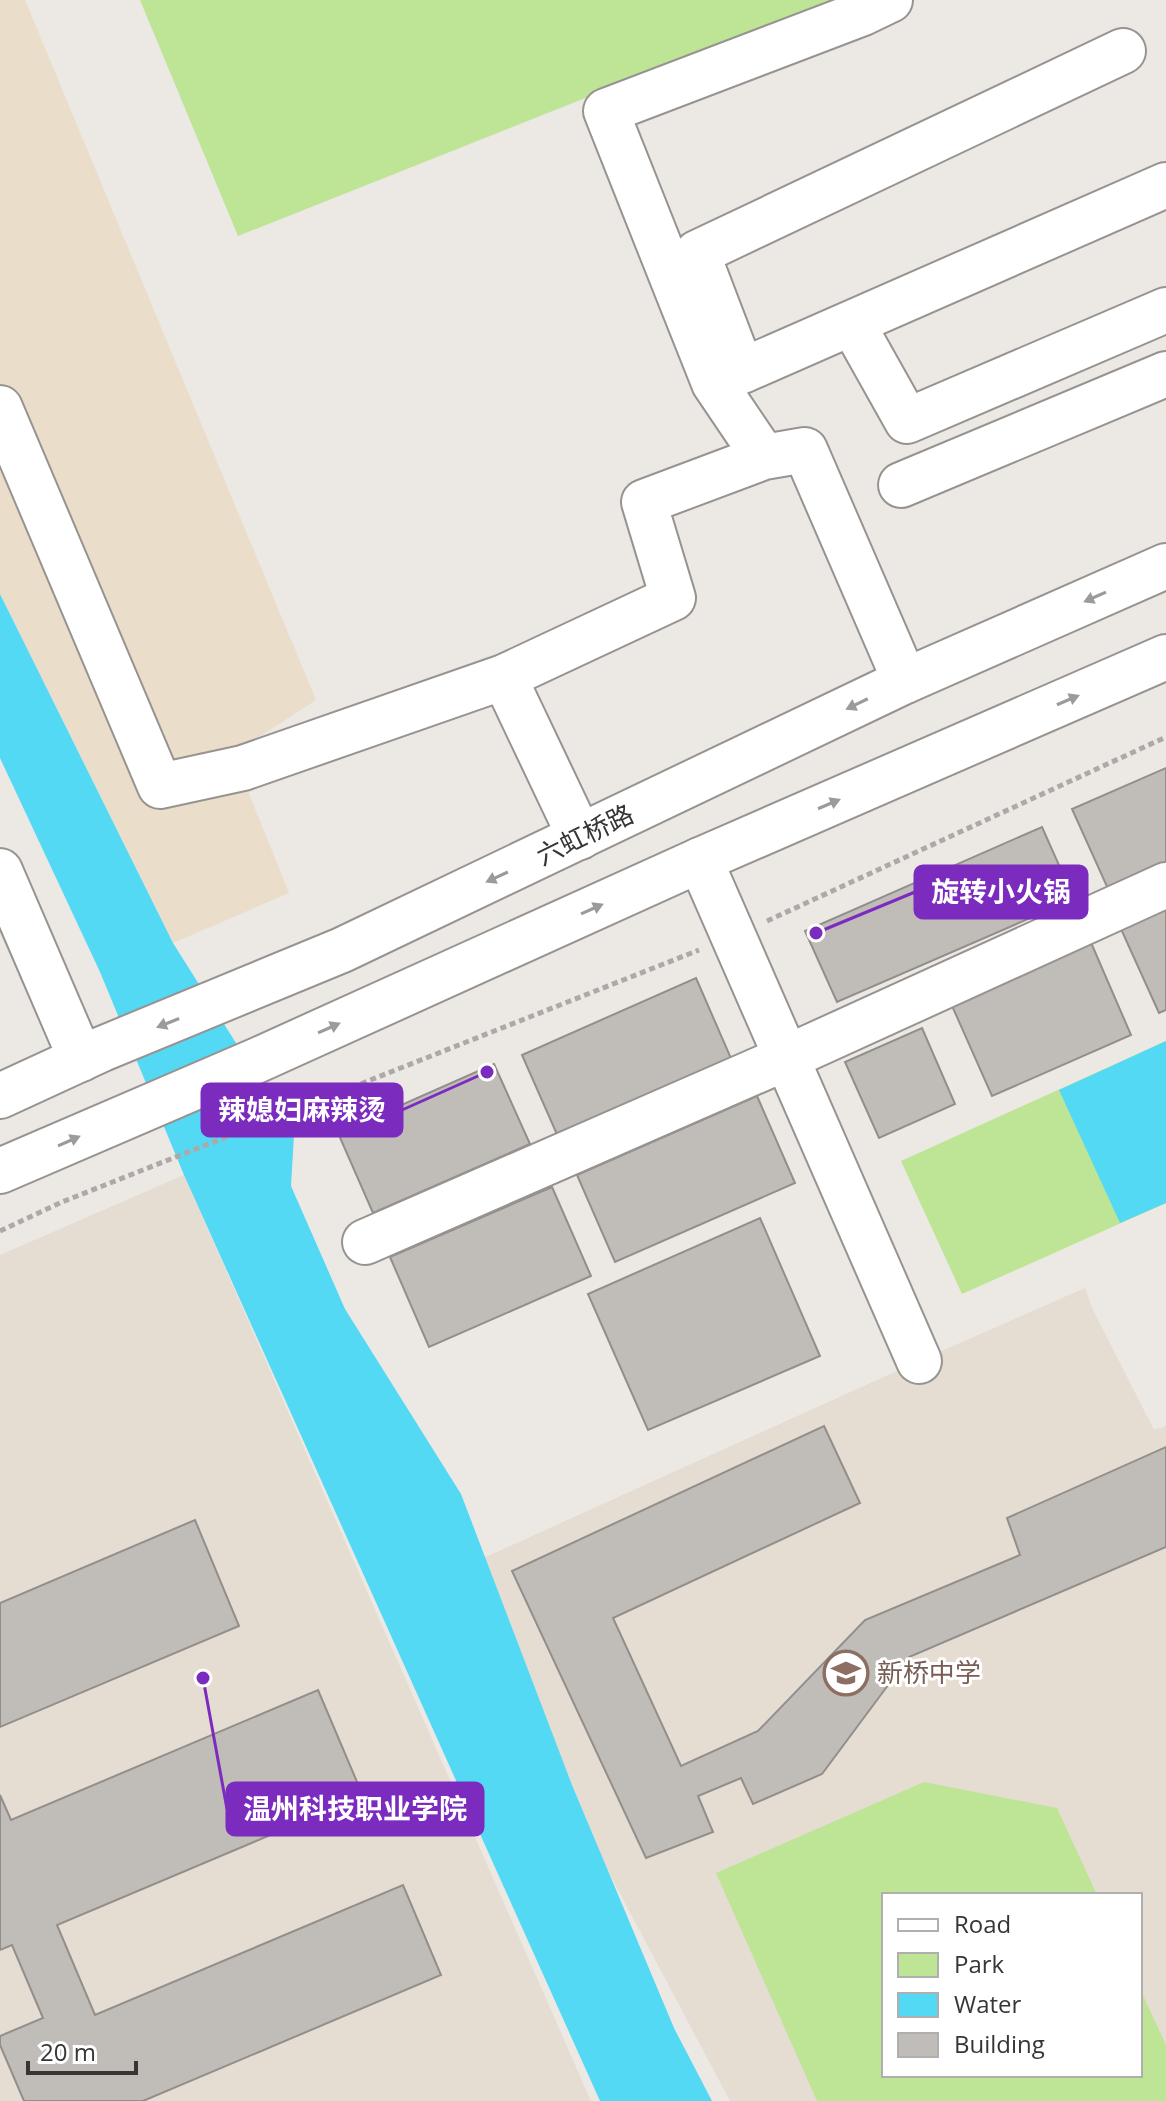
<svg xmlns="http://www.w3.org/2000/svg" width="1166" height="2101" viewBox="0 0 1166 2101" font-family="'Open Sans','Noto Sans SC',sans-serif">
  <rect width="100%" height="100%" fill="#ece8e4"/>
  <path fill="#eaddc9" d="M0,0h25l291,700 -83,54 56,139 -116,50 -173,-349z"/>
  <path fill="#e5dcd2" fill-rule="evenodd" d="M184,1175l407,926h-591v-846z
    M1085,1288l8,22 61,120 12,-4v675h-436l-124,-234 -127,-307 440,-199zM884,1895h256v180h-256z"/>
  <path fill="#bee496" d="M140,0h692l-594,236z
    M1166,1041v162l-204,91 -61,-133z
    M924,1782l133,26 40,87h-213v180h256v-86l26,56v56h-349l-101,-228z"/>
  <path fill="#54d9f5" d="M0,594l173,349 121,192 -3,51 54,123 116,185 111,291 102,243 38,73h-112l-416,-926 -84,-203 -100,-214z
    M1166,1041v162l-46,20 -61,-133z"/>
  <path fill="#c0bcb8" stroke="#928e8b" stroke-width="2" d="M1166,768v98l-57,25 -37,-82z
    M1042,827l32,72 -237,103 -32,-71z
    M1166,909v101l-7,3 -38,-84z
    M1089,938l42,97 -139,61 -43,-97z
    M696,978l37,85 -174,76 -37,-84z
    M922,1028l33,76 -76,34 -34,-76z
    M494,1064l36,80 -157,69 -35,-80z
    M757,1096l38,87 -180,79 -38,-87z
    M552,1187l39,89 -162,71 -39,-90z
    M760,1218l60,138 -172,74 -60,-136z
    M824,1426l36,77 -247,115 68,148 77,-35 107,-111 155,-65 -13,-37 159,-71v100l-257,110 -87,117 -69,30 -12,-26 -43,18 15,36 -67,26 -134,-287z
    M195,1520l44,106 -239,101v-124z
    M318,1690l45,106 -306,129 38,90 308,-130 38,90 -298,126h-119l-24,-56v-9l43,-18 -31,-73 -12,5v-155l11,25z"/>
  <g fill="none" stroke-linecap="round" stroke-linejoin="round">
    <g stroke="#979390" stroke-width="48">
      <path id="minor" d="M1123,51l-426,202 45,118 424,-186
        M852,323l55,98 259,-111
        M739,372l-25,11 50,74 41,-7 100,231
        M714,383l-108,-272 257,-98 27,-13
        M0,408l160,378 83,-18 261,-91 169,-79 -29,-96 120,-45
        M901,485l265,-111
        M504,677l76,160
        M700,860l219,501
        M0,871l81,188
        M365,1242l421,-184 380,-173"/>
    </g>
    <g stroke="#979390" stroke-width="48">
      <path id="major" d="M0,1096l102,-47 240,-99 563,-269 261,-115
        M0,1171l258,-111 442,-200 466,-203"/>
    </g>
    <path stroke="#ada9a6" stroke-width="5" stroke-dasharray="6 4" stroke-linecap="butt" d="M767,921l399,-184
      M0,1231l62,-29 637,-252"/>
    <use href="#minor" stroke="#fff" stroke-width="44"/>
    <use href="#major" stroke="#fff" stroke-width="44"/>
  </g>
  <defs><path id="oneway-solid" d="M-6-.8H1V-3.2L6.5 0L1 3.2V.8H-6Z" transform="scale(2)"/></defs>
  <g fill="#9c9a9a">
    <use href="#oneway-solid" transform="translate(1095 597) rotate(156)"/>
    <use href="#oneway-solid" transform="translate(1068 700) rotate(-23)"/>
    <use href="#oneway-solid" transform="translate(857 704) rotate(154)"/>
    <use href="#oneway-solid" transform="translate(829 804) rotate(-23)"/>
    <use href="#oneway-solid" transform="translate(497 877) rotate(155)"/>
    <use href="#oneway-solid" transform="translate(592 909) rotate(-24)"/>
    <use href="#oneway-solid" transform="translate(168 1023) rotate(158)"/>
    <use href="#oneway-solid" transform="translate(329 1028) rotate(-24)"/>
    <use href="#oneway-solid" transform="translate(69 1141) rotate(-24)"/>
  </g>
  <defs>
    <g id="school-ring" transform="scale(2.3)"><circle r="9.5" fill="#fff" stroke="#8d6e63" stroke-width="1.5"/><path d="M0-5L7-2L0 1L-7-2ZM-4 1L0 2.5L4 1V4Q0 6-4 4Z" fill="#8d6e63"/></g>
  </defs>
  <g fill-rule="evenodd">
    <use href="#school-ring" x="846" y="1673"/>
  </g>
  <g text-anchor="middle" stroke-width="6" stroke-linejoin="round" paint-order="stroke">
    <g font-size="26" fill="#383635" stroke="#fff">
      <text transform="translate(585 835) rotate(-26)" y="9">六虹桥路</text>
    </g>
    <g font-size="26" fill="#785e54" stroke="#fff" text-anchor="start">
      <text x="877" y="1682">新桥中学</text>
    </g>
  </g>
  <path fill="none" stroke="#7b2cbf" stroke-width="3" d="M816 933L915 892M487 1072L402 1110M203 1678L227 1809"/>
  <g fill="#7b2cbf" stroke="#fff" stroke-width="3">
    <circle cx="816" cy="933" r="8"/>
    <circle cx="487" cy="1072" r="8"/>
    <circle cx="203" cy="1678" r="8"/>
  </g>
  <g fill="#7b2cbf" stroke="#7b2cbf" stroke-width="3">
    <rect x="915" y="866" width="172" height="52" rx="8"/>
    <rect x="202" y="1084" width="200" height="52" rx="8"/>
    <rect x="227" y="1783" width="256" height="52" rx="8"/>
  </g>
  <g font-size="28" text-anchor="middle" font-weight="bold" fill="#fff">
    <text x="1001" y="902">旋转小火锅</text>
    <text x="302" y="1120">辣媳妇麻辣烫</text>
    <text x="355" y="1819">温州科技职业学院</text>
  </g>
  <rect x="882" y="1893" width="260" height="184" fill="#ffffff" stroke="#afafae" stroke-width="2"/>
  <rect x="898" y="1919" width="40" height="12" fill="#ffffff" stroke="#afafae" stroke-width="2"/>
  <text x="954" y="1933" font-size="24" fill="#383635">Road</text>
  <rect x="898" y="1953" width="40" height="24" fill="#bee496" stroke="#afafae" stroke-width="2"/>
  <text x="954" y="1973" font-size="24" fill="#383635">Park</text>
  <rect x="898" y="1993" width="40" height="24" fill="#54d9f5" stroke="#afafae" stroke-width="2"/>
  <text x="954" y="2013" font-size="24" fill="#383635">Water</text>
  <rect x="898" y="2033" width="40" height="24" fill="#c0bcb8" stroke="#afafae" stroke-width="2"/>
  <text x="954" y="2053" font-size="24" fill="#383635">Building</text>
  <path d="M28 2061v12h108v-12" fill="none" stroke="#383635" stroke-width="4"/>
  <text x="40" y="2061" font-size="24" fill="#383635" stroke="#ffffff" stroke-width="6" paint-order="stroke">20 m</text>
</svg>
